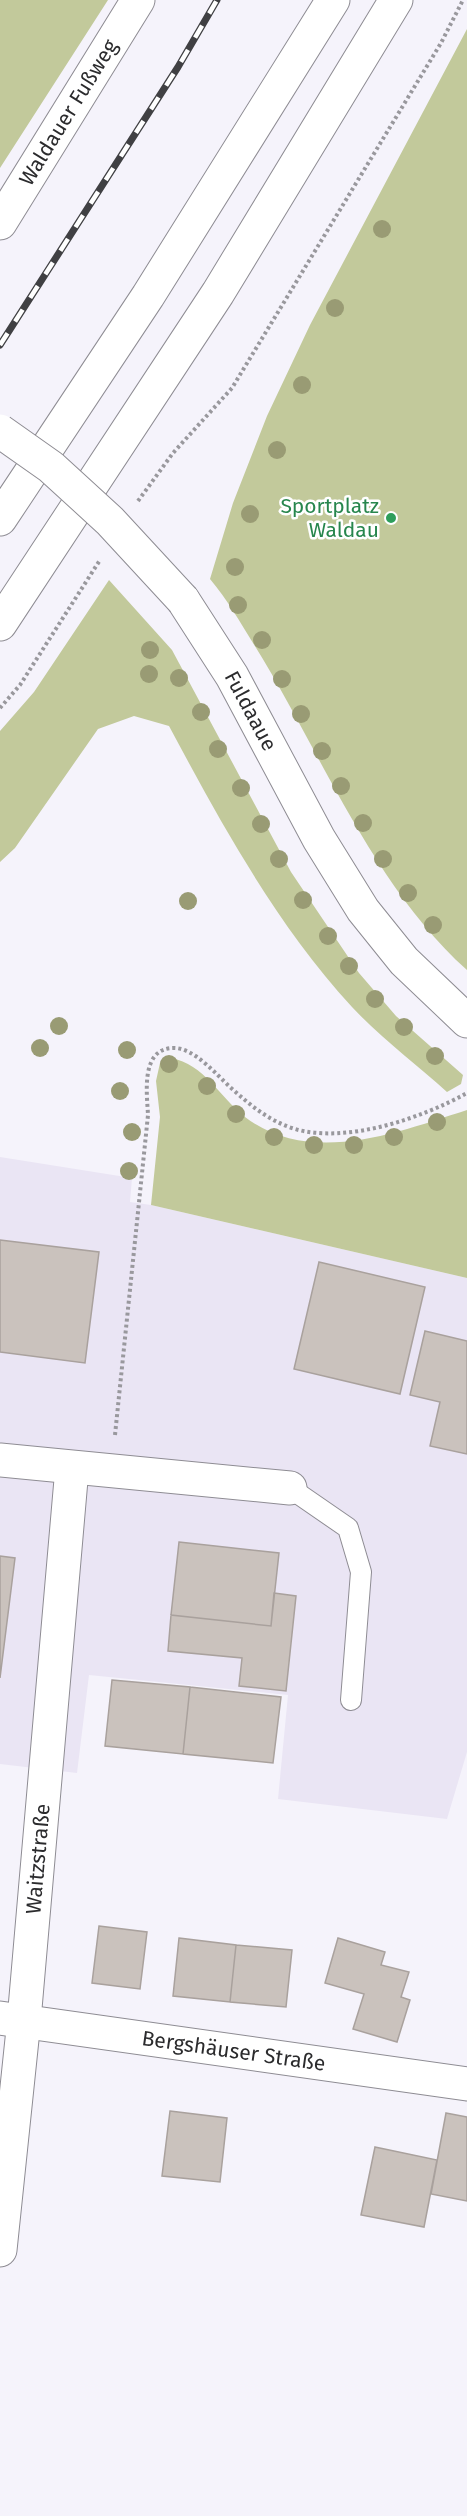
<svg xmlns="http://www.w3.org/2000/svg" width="467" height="2516" viewBox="0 0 467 2516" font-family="'Fira Sans',sans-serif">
  <rect width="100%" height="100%" fill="#f5f3fb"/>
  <path fill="#eae5f4" d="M0,1157l132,21 -2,24 21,3 316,73v474l-20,67 -169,-20 10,-104 -199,-20 -12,98 -77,-9z"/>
  <path fill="#c2c99b" d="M0,0h108l-108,168z
    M467,29v941c-95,-85 -147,-220 -214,-327 -13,-21 -26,-44 -43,-64l23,-76 34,-87 43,-91z
    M109,580l63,70 119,222 68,101 37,43 67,59 -2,9 -14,8c-31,-28 -66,-54 -95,-85 -76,-83 -130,-182 -183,-281l-35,-10 -36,13 -83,119 -15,14v-131l34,-39z
    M171,1058c33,6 49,39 74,59 66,50 153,15 222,-7v168l-316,-73 9,-88 -4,-36 4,-18z"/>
  <path fill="#cac2bd" stroke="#a9a19d" stroke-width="1.5" d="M0,1240l99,12 -14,111 -85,-11z
    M319,1262l106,25 -25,107 -106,-25z
    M425,1331l42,10v113l-37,-8 10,-44 -30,-7z
    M179,1542l100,11 -8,73 -100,-11z
    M0,1556l15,2 -15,120z
    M274,1593l22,3 -10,95 -47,-5 3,-28 -74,-7 3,-36 100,11z
    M112,1680l78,7 -7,67 -78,-8z
    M190,1687l91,10 -8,66 -90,-9z
    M99,1926l48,6 -7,57 -48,-6z
    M179,1938l57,7 -6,57 -57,-6z
    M338,1938l47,14 -4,13 28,7 -8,25 9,3 -13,42 -44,-13 11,-35 -39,-11z
    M236,1945l56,5 -6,57 -56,-5z
    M170,2111l57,7 -7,64 -58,-6z
    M446,2113l21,4v84l-36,-7z
    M375,2147l62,13 -13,67 -63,-12z"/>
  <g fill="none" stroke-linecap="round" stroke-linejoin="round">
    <g stroke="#8e8c93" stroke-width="22">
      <path id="service" d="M290,1488l58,40 13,44 -10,128"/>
    </g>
    <g stroke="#8e8c93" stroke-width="35">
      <g id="minor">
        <path id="s1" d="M0,223l138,-223"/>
        <path id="s2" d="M183,600l49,76 87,163 44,71 41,51 63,60"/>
        <path d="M0,1460l290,28"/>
        <path id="s3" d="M0,2018l467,66"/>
        <path id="s4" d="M0,2250l24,-230 48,-552"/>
      </g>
    </g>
    <g stroke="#8e8c93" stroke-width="35">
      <path id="primary" d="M0,519l148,-223 185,-296
        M0,624l218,-331 178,-293"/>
    </g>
    <path stroke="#99989d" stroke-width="4" stroke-dasharray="3 3" stroke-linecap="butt" d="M138,501l35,-48 59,-65 209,-345 22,-43
      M0,708l20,-23 80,-125
      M115,1435l33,-320c-1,-22 -8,-68 27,-67 20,1 41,26 55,39 20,18 39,34 65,42 52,15 127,-11 172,-36"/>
    <use href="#service" stroke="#fff" stroke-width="20"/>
    <use href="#minor" stroke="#fff" stroke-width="33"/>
    <use href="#primary" stroke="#fff" stroke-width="33"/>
    <g stroke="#404043" stroke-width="7">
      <path id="rail" d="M0,345l178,-278 39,-67"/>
    </g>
    <use href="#rail" stroke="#fff" stroke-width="4.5" stroke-dasharray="14" stroke-linecap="butt"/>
    <g stroke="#8e8c93" stroke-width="35" stroke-linecap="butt">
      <path id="minor-bridge" d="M0,431l51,36 59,54 73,79"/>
    </g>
    <use href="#minor-bridge" stroke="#fff" stroke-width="33"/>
  </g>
  <g fill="#999b74">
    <circle cx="382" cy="229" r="9"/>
    <circle cx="335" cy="308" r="9"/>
    <circle cx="302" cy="385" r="9"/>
    <circle cx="277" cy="450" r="9"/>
    <circle cx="250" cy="514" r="9"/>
    <circle cx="235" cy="567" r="9"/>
    <circle cx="238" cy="605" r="9"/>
    <circle cx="262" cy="640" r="9"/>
    <circle cx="150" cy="650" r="9"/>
    <circle cx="149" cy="674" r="9"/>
    <circle cx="179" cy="678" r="9"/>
    <circle cx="282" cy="679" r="9"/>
    <circle cx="201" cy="712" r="9"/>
    <circle cx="301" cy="714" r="9"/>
    <circle cx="218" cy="749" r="9"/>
    <circle cx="322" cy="751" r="9"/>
    <circle cx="341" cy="786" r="9"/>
    <circle cx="241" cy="788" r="9"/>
    <circle cx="363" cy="823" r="9"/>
    <circle cx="261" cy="824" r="9"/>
    <circle cx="279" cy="859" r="9"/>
    <circle cx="383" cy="859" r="9"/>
    <circle cx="408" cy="893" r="9"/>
    <circle cx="303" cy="900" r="9"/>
    <circle cx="188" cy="901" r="9"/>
    <circle cx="433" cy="925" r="9"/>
    <circle cx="328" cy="936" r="9"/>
    <circle cx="349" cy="966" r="9"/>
    <circle cx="375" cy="999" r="9"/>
    <circle cx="59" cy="1026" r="9"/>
    <circle cx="404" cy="1027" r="9"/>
    <circle cx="40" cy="1048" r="9"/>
    <circle cx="127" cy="1050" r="9"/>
    <circle cx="435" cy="1056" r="9"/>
    <circle cx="169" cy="1064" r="9"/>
    <circle cx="207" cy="1086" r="9"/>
    <circle cx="120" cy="1091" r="9"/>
    <circle cx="236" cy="1114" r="9"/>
    <circle cx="437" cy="1122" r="9"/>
    <circle cx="132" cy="1132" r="9"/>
    <circle cx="274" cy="1137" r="9"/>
    <circle cx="394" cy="1137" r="9"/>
    <circle cx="314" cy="1145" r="9"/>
    <circle cx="354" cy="1145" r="9"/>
    <circle cx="129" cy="1171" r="9"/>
  </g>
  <circle fill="#2e9e5b" stroke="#fff" stroke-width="2" cx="391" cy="518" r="6"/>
  <g text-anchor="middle" stroke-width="5" stroke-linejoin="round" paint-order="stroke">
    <g font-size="21" fill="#2b2b2d" stroke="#fff">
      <text dy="7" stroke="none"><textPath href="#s1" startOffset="130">Waldauer Fußweg</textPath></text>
      <text dy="7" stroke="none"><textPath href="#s2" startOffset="130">Fuldaaue</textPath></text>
      <text dy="7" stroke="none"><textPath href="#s4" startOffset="393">Waitzstraße</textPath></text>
      <text dy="7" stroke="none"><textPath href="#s3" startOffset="236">Bergshäuser Straße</textPath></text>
    </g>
    <g font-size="21" fill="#27864d" stroke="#fff" text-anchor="end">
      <text x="379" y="513">Sportplatz<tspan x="379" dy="24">Waldau</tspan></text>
    </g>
  </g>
</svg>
